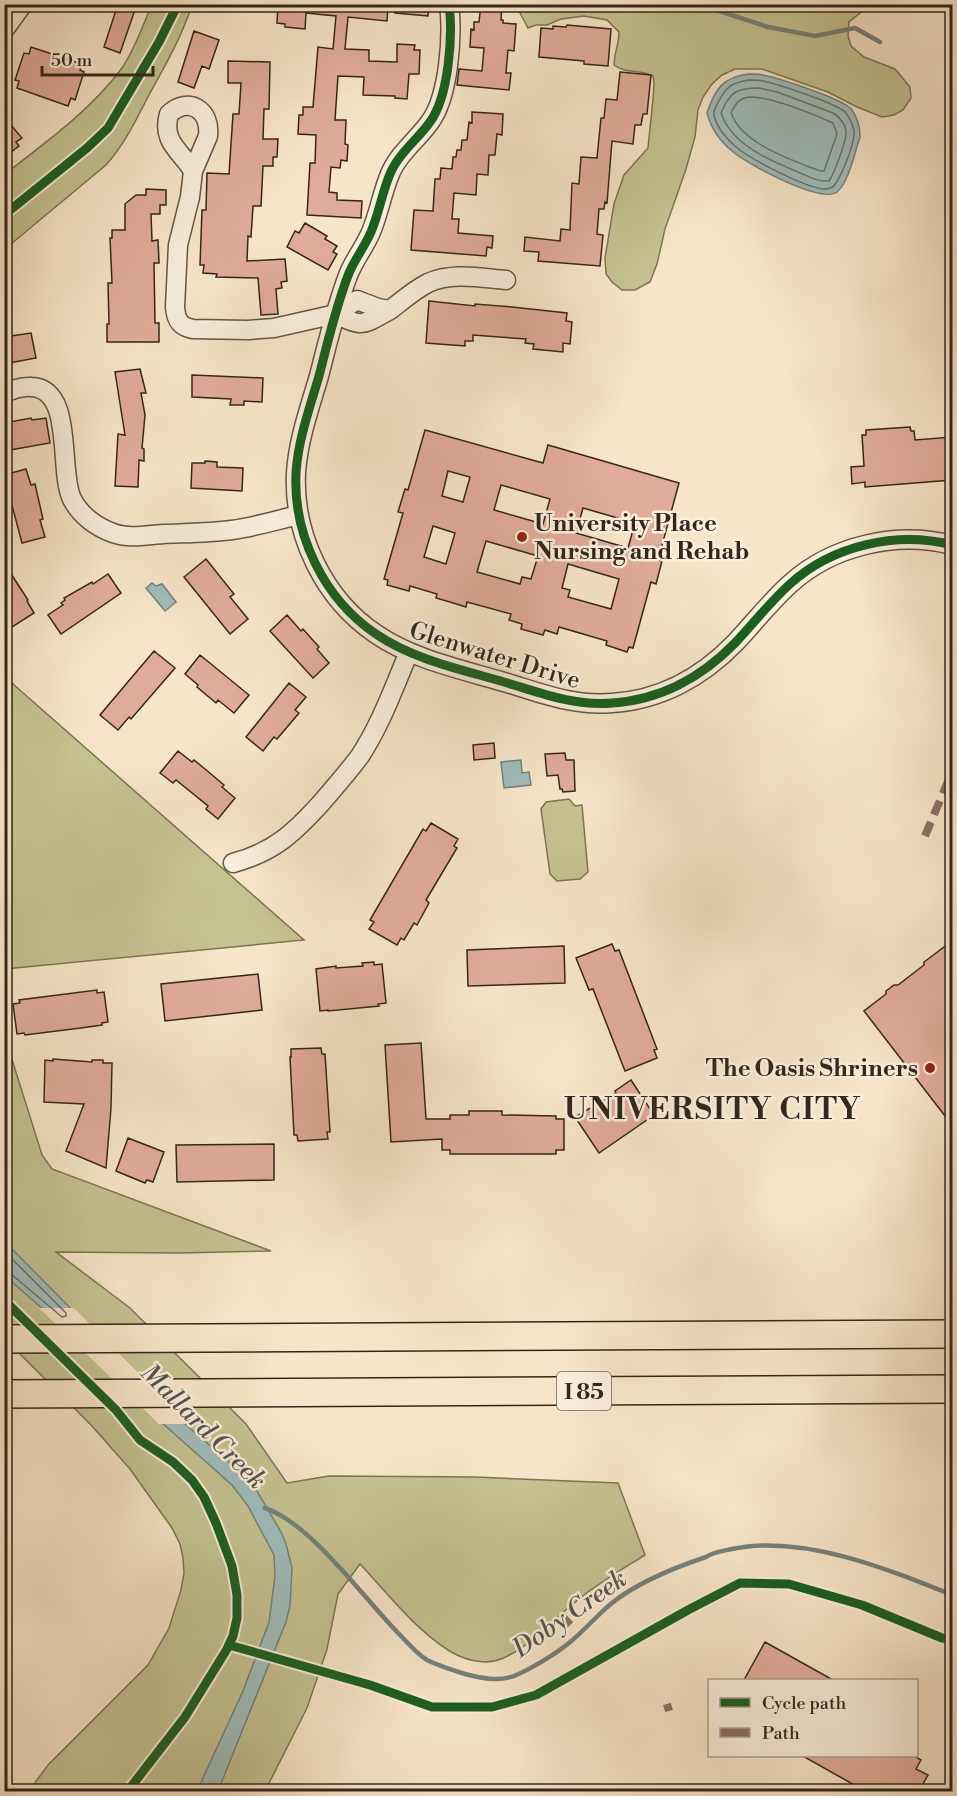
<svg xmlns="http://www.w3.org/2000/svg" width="957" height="1796" viewBox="0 0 957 1796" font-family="'Libre Bodoni',serif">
  <rect width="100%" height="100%" fill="#f8e5c9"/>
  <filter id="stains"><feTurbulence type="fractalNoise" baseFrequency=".00333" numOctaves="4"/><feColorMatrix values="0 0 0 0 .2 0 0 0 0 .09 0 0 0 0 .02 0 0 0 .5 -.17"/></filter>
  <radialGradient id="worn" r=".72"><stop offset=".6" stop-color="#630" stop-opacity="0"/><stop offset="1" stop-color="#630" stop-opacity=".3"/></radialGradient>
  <path fill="#c5c291" stroke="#7c7456" stroke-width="1.5" d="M152,4l40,1c-10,31 -26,59 -42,88 -13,25 -25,51 -44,72l-101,84v-75c41,-32 85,-63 117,-106 13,-19 21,-43 30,-64z
    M519,5h351l-21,17 -1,14 3,10 13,11 31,12 15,18 1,11 -8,12 -9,5 -12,2 -25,-10 -29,-15 -66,-23h-27l-13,6 -10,9 -9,13 -5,13 -3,27 -9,32 -21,60 -8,35 -7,18 -15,8h-13l-10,-8 -6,-8 -1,-16 9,-54 10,-29 24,-27 5,-49 1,-16 -1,-7c-12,-7 -28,-2 -39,-11 0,-12 5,-20 5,-33l-12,-12 -23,-4 -23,3 -14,6h-11l-8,3 -9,-17z
    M5,677l299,263 -299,29z
    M569,799l6,7 7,-1 6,67 -8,7 -23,2 -7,-7 -9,-65 5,-7z
    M4,1034l38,121 10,14 219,82 -92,2 -123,-1 74,56 116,116 41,59 42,-7 146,1 143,6 27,72c-24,15 -50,30 -72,49 -23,18 -44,44 -72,55 -17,7 -39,0 -53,-9 -34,-22 -60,-56 -88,-86l-22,30 -11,55 -20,59 -42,83h-236l19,-26 100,-100 21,-37 12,-38 3,-17 -1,-15 -3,-14 -8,-16 -42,-59 -39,-44 -86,-86z"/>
  <path fill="#9fbdbd" stroke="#74817c" stroke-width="1.5" d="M749,74c5,0 10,0 14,1 15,3 81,24 89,35 5,7 8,18 8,27 -5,14 -11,45 -23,55 -16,12 -90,-28 -105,-41 -12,-10 -21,-23 -25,-38 8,-24 16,-36 42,-39z
    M152,583l4,3 6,-2 14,18 -11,9 -19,-23z
    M521,760l1,13 7,-1 2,13 -27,3 -3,-26z
    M5,1242l180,182 58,50 14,17 24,41 5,12 6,24 -2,38 -4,16 -68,169h-21l46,-100 26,-69 6,-46 -1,-21 -26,-49 -16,-21 -71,-63 -101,-98 -55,-48z"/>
  <path fill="#f8e5c9" d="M39,1308h35l115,116h-30z"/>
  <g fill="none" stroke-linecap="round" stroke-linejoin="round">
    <path stroke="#6a726c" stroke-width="1.5" d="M749,80c5,0 10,0 14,1 14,3 76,23 83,32 4,5 9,16 8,22 -1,12 -13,43 -21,52 -3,1 -5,2 -9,2 -18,-1 -74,-30 -88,-42 -9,-8 -19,-19 -22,-31 -1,-6 3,-12 6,-17 6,-13 15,-17 29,-19z
      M759,88l18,4 56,21c7,4 13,12 13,20 0,9 -12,41 -17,48 -11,1 -22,-5 -31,-9 -29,-12 -66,-27 -77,-59 9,-21 15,-25 38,-25z
      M750,97c22,0 63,17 83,26l4,11 -13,37h-4c-28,-11 -78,-27 -89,-58 5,-10 8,-15 19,-16z
      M4,1251l62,62v3l-4,1 -51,-43 -7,-2"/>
    <path stroke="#74817c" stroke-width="4.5" d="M698,4l70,23 47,9 40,-8 25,14
      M265,1508c47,16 99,91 135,127 8,8 17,19 27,25 12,6 25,10 38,14 16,4 33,8 49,2 17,-7 40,-21 55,-33 15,-12 28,-28 43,-40 25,-20 64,-36 94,-46 7,-5 17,-6 26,-8 70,-15 156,20 220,46"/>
  </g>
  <path fill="#e1ab9b" stroke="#34261b" stroke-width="1.5" fill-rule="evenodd" d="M118,4h19l-17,49 -16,-6z
    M278,4h110l-1,17 -39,-4 -3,32 24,1v11l28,1v-18l18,1 -1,5h6l-1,24h-10l-2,25 -12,-1v-2l-32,-1 1,-18 -26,-1 -3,44h11l-1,24 3,1 -1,16 -6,-1 -1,8 -9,-1 -2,25 8,1v7l25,1 -1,17 -54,-3 3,-52h5l1,-28 -18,-1 1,-19h4v-8h10l5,-60 15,2 3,-33 -30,-3 -1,16 -20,-2v-3l-8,-1z
    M395,4h34l-1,12 -33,-3z
    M481,4h21l-1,16h2v3l13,1 -2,27 -6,-1 -2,23h5l-2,17 -52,-5 2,-16 23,2 2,-23 -14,-1 1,-18 3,1v-8h5z
    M567,25l44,4 -3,37 -24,-2v-3l-45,-4 2,-29 12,1v-3l13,1z
    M194,31l25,9 -10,29 -7,-3 -8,22 -16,-6z
    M31,47l51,17 -2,6 4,2 -9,28 -4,-2 -3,8 -51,-18 2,-7 -4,-1 9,-27 5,1z
    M228,61l42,1 -1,47h-5l-1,30h15l-1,18h-4v9h-10l-2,40h-8l-2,31 -3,-1 -1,25 38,-2 2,22 -6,1 1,6 -6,1 2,25 -17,1 -3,-37 -42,-1 1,-3 -14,-1 1,-8h-4l2,-55h4l1,-37 22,1 4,-60h6l2,-31h-13z
    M620,72l31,3 -4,39h-4l-2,11h-6l-2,19 -21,-3 -5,62 -2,-1 -1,7h-5l-2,25 6,1 -3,31 -62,-5 1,-9 -15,-1 1,-14 35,4 1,-12 9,1 2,-47 7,1 2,-27 16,1 4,-40h3l2,-19 11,1z
    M472,112l31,2 -1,21 -5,-1 -2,21h-6l-1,20 -11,-1 -1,21 -22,-2 -2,26h7l-1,14 35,3 -1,12 -5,-1 -1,9 -75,-6 3,-40 19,1 2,-32h5l1,-11 11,1 1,-12h3l1,-7h4l1,-10h5l2,-18 3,1z
    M4,117l18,21 -6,4 3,4 -15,11z
    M146,189l20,1v15h-6v9h-9l1,27 6,-1 1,23h-5l1,60h4v19h-52v-18h2l-1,-41h4l-2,-45h2v-8h13v-26l11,-9h10z
    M305,223l22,13 -2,3 12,7 -4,6 4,2 -9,16 -41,-23 8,-16 4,2z
    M429,301l46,5v-2l37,3 55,6 -1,8 6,1 -2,22 -7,-1v9l-30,-3 1,-5 -9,-1 1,-4 -53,-4v6h-8v5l-39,-3z
    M31,333l5,25 -32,6v-27z
    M140,369l6,24h-5l4,22 -3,33 2,1v12l-5,-1 -1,27 -23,-1 3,-52 7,1 -10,-63z
    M192,375l71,3 -1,24 -18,-1v4h-14l1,-6 -39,-2z
    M31,418l1,2 14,-2 4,25 -46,8v-28z
    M910,427l1,4h3l1,9 37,-3v43l-87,7v-5l-13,2 -1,-17 13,-1 -2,-31h4v-5z
    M425,430l118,33 5,-18 131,38 -21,77 4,1 -6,23 -5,-2 -18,66 -4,-1 -2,5 -21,-7 1,-4 -48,-14 -2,7 -12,-4 -2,5 -22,-6 1,-5 -13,-4 2,-6 -44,-12 -1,5 -16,-5 -14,-4 1,-4 -27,-8 -1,5 -22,-6 1,-5 -4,-1 19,-66 -5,-1 7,-23 3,1zM448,471l22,6 -7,25 -21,-6zM501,485l49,14 -7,25 -49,-14zM583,508l52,15 -7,25 -52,-15zM433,526l22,7 -9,31 -22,-7zM486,541l52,15 -7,23 -9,-2 -2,7 -43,-12zM568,564l51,15 -8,30 -43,-12 2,-7 -8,-2z
    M205,461l12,1v5l26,1 -1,23 -51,-3 1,-25h13z
    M26,469l5,16 4,-1 8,35 -3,1 5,17 -23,6 -18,-68z
    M206,559l28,35 -4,3 18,22 -18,15 -46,-57z
    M4,563l24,37 -1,1 7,12 -22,14 -8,-12z
    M108,574l13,19 -60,41 -13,-19 15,-10 -2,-2 4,-3 -1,-2 28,-16 1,2z
    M287,615l14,16 2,-2 16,18 -2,2 12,14 -16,15 -43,-47z
    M154,651l21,17 -44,51 -2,-2 -11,13 -18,-15z
    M200,655l49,40 -15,18 -16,-13 -2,3 -19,-16 1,-2 -13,-11z
    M289,683l17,14 -11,13 4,3 -22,26 -3,-2 -11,14 -17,-14z
    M494,743l1,15 -21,2 -1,-15z
    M178,751l14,11 2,-2 11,9 19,16 -2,2 13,11 -17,21 -12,-10 2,-3 -32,-26 -3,3 -13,-10z
    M565,753l1,7h8l1,31 -12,1 -1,-3h-2l-2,-14 -11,1 -2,-22z
    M431,823l27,16 -4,7 3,2 -31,52 3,3 -12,22 -3,-2 -10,17 -3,-2 -4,7 -28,-16 5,-7 -4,-2 53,-91 3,2z
    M952,941v184l-88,-114 22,-17v-3l8,-6h4l26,-20v-3z
    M612,944l3,7 4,-1 38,99 -3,1 3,8 -32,13 -32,-82 -4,1 -13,-32z
    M564,946l1,37 -97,3 -1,-36z
    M374,962v3l8,-1 4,39 -8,1 1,2 -51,5v-1l-8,1 -4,-42 20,-3v2l27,-2 -1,-3z
    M258,974l4,36 -97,11 -4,-37z
    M97,990v3l7,-1 4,30 -6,1v2l-21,3 -56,7 -1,-2 -7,1 -4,-30 7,-1 -1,-3z
    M421,1043l5,76h24v-4h19v-4h33v4l54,1v3h8v31h-8v4h-106v-4h-8v-11l-51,3 -6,-97z
    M321,1048l1,6h3l5,78h-3l1,7 -30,2 -1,-6h-3l-4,-78h1v-8z
    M53,1059l39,3v-2h11v3h9l-1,45 -5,60 -40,-17 18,-47 -40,-2 1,-42 8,1z
    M631,1080l23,35 -55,38 -24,-36 41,-24 -1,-2z
    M128,1138l36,14 -11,30 -6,-2 -2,3 -29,-12z
    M274,1144v36l-97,2 -1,-37z
    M765,1642l68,38h-89z
    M801,1755h112l8,5 -5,9 12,6 -9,16h-54z"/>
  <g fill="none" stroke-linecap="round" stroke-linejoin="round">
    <g stroke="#655646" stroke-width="21">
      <path id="minor" d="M449,4c4,31 0,92 -19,118 -12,17 -32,32 -40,52 -8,19 -11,39 -19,58 -6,14 -16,27 -22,41 -13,33 -21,68 -30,103 -9,31 -21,64 -23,97 -3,62 28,126 80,161 39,27 93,37 138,51 32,10 63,21 98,18 48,-3 90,-26 123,-60 18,-19 35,-41 55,-59 43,-39 107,-53 162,-39
        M4,30l19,-26
        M193,171c-12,-20 -32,-29 -24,-57 20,-18 42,-4 39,22l-15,35 -3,26 -12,48 -3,62c1,13 5,20 18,22l55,1 26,-2 62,-14 21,-14 21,8 12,2c-26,14 -27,19 -54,4
        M390,310c12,-9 24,-20 38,-27 24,-11 53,-5 78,-3
        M4,392c9,-2 19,-6 27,-5 44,1 27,84 41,112 8,16 24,28 41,34 16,6 34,2 50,1 23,-1 46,-1 69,-4 22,-3 45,-10 67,-15
        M233,863c41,-11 61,-30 89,-61 13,-15 26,-30 38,-46 21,-32 34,-69 49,-104"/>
    </g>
    <g stroke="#34261b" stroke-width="30">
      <path id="highway" d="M4,1339l948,-5
        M4,1394l948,-5"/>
    </g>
    <use href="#minor" stroke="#faeedc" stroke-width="18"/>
    <use href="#highway" stroke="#f8e5c9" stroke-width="27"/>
    <path stroke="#8d6e63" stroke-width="8" stroke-dasharray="15 8" stroke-linecap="butt" d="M925,836l27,-64
      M560,1614l13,14
      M667,1704l2,7"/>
    <g stroke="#faeedc" stroke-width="13">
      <path id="cycleway" d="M449,4c4,31 0,92 -19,118 -12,17 -32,32 -40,52 -8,19 -11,39 -19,58 -6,14 -16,27 -22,41 -13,33 -21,68 -30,103 -9,31 -21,64 -23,97 -3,62 28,126 80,161 39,27 93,37 138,51 32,10 63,21 98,18 48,-3 90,-26 123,-60 18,-19 35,-41 55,-59 43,-39 107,-53 162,-39
        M4,215l83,-67 21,-20 51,-86 19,-38
        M4,1300l112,110 24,30 33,22 19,18 12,17 12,26 16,43 5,29v23l-4,18 -6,13 -42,68 -58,75
        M229,1645l141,40 62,22h60l44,-12 152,-85 52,-27 49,1 73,21 80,33 10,1"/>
    </g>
    <use href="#cycleway" stroke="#1b5e20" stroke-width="9"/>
  </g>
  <g fill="#8f2418" stroke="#faeedc" stroke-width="2">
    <circle cx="522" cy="537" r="6"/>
    <circle cx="930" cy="1068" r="6"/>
  </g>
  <g text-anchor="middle" stroke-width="5" stroke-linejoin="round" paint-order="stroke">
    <rect fill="#faeedc" stroke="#6f6255" stroke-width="1.5" x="557" y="1372" width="54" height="38" rx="4.5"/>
    <g font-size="22" font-weight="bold" fill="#34261b">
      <text x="584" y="1399">I 85</text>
    </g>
    <g font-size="24" font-weight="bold" fill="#34261b" stroke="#faeedc" text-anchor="start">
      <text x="534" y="531">University Place<tspan x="534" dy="28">Nursing and Rehab</tspan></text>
      <text x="918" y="1076" text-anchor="end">The Oasis Shriners</text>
    </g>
    <g font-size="24" fill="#34261b" stroke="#faeedc">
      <text transform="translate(495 655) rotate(17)" y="8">Glenwater Drive</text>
    </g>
    <g font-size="26" font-style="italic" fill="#54534c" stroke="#faeedc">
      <text transform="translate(204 1426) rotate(45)" y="9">Mallard Creek</text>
      <text transform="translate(569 1613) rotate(-35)" y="9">Doby Creek</text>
    </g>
    <g font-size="30" font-weight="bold" letter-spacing="1.5" fill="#34261b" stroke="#faeedc">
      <text x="713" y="1119">UNIVERSITY CITY</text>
    </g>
  </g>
  <rect width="957" height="1796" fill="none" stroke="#f8e5c9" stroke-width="24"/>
  <rect x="6" y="6" width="945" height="1784" fill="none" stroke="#34261b" stroke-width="3"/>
  <rect x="12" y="12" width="933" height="1772" fill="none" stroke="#34261b" stroke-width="1.5"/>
  <rect x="708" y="1679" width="210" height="78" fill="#faeedc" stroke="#ab9e8f" stroke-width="1.5"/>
  <rect x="720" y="1698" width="30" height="9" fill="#1b5e20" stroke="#ab9e8f" stroke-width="1.5"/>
  <text x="762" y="1709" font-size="18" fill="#34261b">Cycle path</text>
  <rect x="720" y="1728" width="30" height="9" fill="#8d6e63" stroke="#ab9e8f" stroke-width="1.5"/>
  <text x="762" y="1739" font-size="18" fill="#34261b">Path</text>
  <path d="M42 66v9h111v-9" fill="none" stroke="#34261b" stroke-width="3"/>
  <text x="51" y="66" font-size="18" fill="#34261b" stroke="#faeedc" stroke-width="4.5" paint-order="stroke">50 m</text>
  <rect width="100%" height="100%" filter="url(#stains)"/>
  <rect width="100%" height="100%" fill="url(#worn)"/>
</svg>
